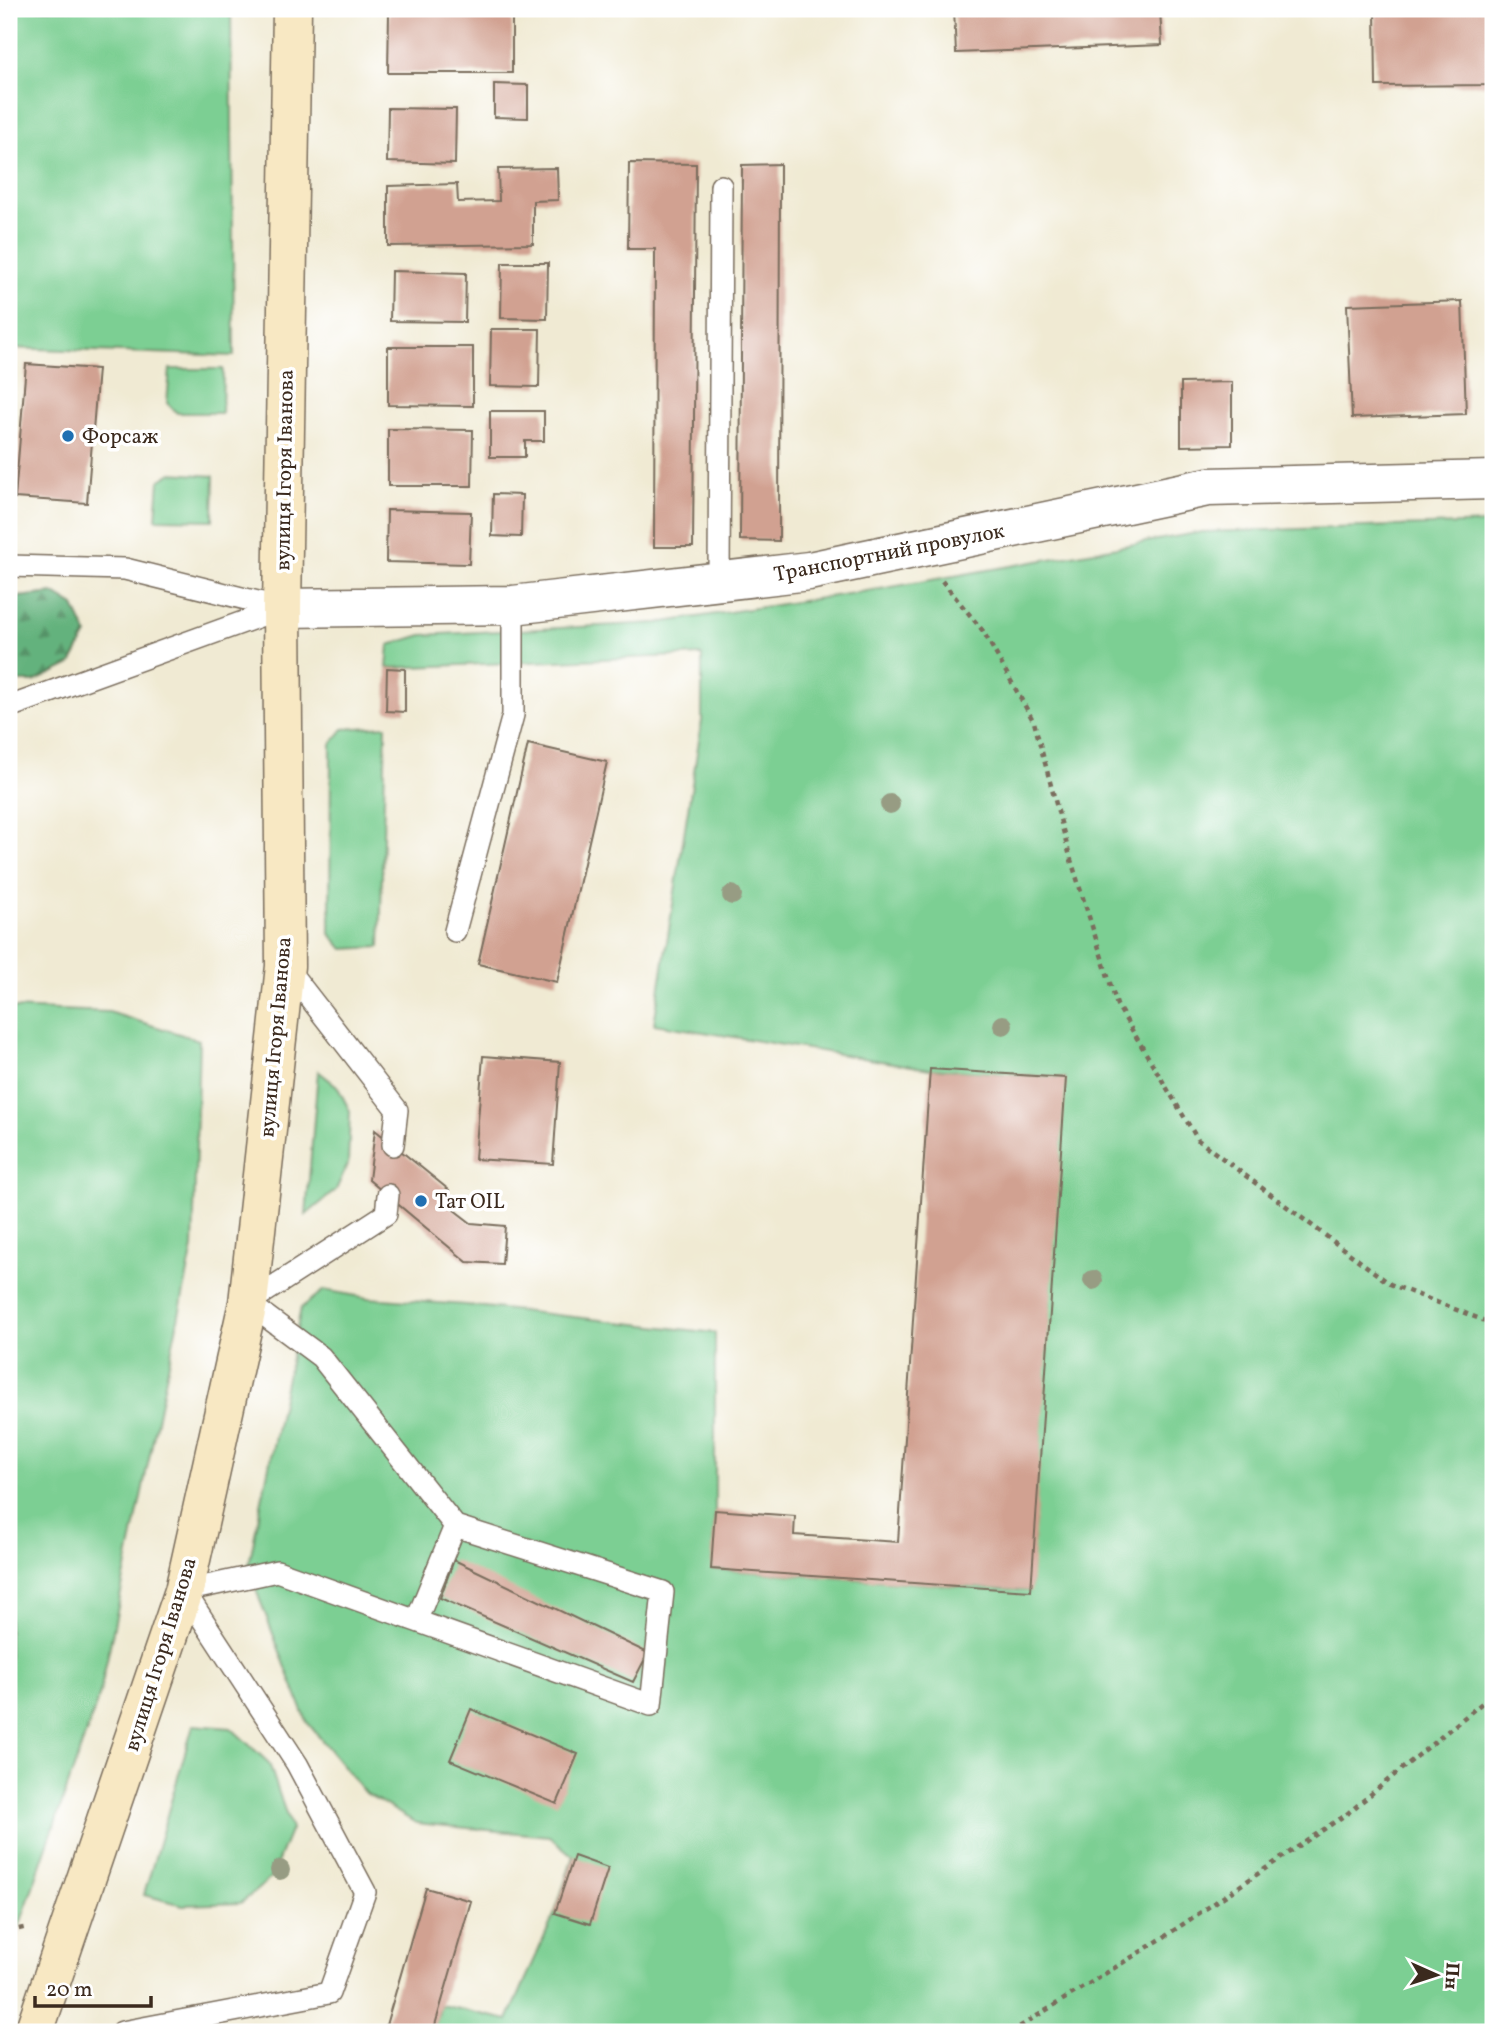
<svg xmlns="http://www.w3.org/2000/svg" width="1502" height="2041" viewBox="0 0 1502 2041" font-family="Vollkorn,serif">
  <defs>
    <pattern id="forest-firs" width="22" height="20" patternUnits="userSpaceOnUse" patternTransform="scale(1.75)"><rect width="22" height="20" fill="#64b27d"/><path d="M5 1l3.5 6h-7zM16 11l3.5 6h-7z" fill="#549166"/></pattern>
  </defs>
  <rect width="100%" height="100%" fill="#fff"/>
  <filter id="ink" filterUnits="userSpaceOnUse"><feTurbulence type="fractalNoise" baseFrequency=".0143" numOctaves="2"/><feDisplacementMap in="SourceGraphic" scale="14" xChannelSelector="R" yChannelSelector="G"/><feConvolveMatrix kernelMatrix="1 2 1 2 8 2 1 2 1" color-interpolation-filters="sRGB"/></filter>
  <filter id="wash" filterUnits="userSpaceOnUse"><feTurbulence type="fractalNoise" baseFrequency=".00686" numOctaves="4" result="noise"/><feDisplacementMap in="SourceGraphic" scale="28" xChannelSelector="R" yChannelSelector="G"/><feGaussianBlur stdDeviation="1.57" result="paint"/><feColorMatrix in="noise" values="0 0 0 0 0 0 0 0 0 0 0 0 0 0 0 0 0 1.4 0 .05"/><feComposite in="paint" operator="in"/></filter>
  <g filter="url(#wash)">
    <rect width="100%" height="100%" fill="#f0ead3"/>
    <path fill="#7bcf93" stroke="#5b7c58" stroke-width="2" d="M9,9h222l3,347 -225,-8z
      M170,369h53l-1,44h-45l-10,-10z
      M172,473l42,3 -1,44 -57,-1 3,-38z
      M1493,523v1509h-1060l8,-27 67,15 47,-107 18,-57 -24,-20 -133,-13 -52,-31 -57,-70 -59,-153 53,-261 23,-18 44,8 98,7 249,28v177l-3,59 318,22 35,-513 -135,-9 -276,-45 48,-303v-66l-315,13 2,-23 33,-10 236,-12 222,-34 322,-57z
      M386,726l-6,221 -37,2 -13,-15 1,-190 12,-15z
      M9,1008l100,4 90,28 -6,208 -93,445 -91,263z
      M318,1071l19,15 13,25 -2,52 -12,27 -30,25z
      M193,1725l38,3 38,35 22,66 -20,49 -30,25 -58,2 -39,-10z"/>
    <path fill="url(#forest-firs)" stroke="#506e4e" stroke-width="2" d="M53,593l21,13 13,28 -16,30 -37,18h-25v-84z"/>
    <g id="blocks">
      <path fill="#d1a191" d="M954,9h206l2,36 -206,8z
        M1375,9h118v76l-117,1z
        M389,13l123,1v59h-124z
        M494,84l34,1v33l-34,-1z
        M388,108l68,1 -1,55 -68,-2z
        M629,163l67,1 -3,383h-39l1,-298h-27z
        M780,164l-1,377 -39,-1 2,-375z
        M557,168l1,32 -25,1v43l-145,2v-60l69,-2 1,18 41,-1 -1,-32z
        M502,263h46l-1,56 -46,-1z
        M391,271l75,2 -1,49 -75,-1z
        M1462,301l4,113 -114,4 -5,-113z
        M491,329h49l-1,58 -49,-1z
        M388,347h85v59l-85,-1z
        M26,364l72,5 -11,134 -72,-5z
        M1232,382v63l-51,1v-63z
        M490,411h54v30h-19v16h-35z
        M388,429l85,1 -1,56h-84z
        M493,494l29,1 -1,42 -29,-1z
        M387,510l84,2 -2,52 -83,-2z
        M387,668l18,1v43l-19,-1z
        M528,744l79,18 -50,220 -79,-18z
        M483,1056l77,6 -7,102 -78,-5z
        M930,1069l136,9 -35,513 -320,-22 4,-59 80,6 -1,19 104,7z
        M375,1130l74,60v16l22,17 34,3 -3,38 -35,-2 -98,-82z
        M454,1560l194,93 -15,29 -193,-84z
        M471,1709l107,45 -21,50 -107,-44z
        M574,1856l34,12 -18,56 -35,-11z
        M426,1888l45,13 -38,131h-49z"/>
    </g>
  </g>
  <g filter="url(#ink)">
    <use href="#blocks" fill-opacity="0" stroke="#7a6d5d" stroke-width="2"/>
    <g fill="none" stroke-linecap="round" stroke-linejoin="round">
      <g stroke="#7a6d5d" stroke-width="24">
        <path id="lane" d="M9,566l116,3 157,39
          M719,581l2,-395
          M9,707l273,-99
          M455,931l58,-216v-110
          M285,966l112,144 -4,35
          M417,1619l38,-93
          M122,2032l207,-39 36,-101 -68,-128 -113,-173 93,-20 374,134 12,-113 -208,-66 -134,-169 -73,-54 138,-89 2,-19"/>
      </g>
      <g stroke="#7a6d5d" stroke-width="41">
        <path id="street" d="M282,608l231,-3 296,-34 399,-84 285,-7"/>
      </g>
      <g stroke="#7a6d5d" stroke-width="41">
        <path id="secondary" d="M34,2032l150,-441 64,-288 37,-337 -3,-358 10,-599"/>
      </g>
      <path stroke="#7a6d5d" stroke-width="4.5" stroke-dasharray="5 5" stroke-linecap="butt" d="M942,581l41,50 51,91 37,138 46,145 81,135 192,144 103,40
        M9,1931l19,-4
        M1011,2032l150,-93 187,-126 145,-119"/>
      <use href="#lane" stroke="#fff" stroke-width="21"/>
      <use href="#street" stroke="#fff" stroke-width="38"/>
      <use href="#secondary" stroke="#f8e8c3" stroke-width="38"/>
    </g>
    <g fill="#979c83">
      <circle cx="890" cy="804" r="10"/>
      <circle cx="732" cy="895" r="10"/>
      <circle cx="1003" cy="1025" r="10"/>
      <circle cx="1093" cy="1280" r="10"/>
      <circle cx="280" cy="1870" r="10"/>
    </g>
  </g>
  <g fill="#1f6fb2" stroke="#fff" stroke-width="2.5">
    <circle cx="68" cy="436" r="7"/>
    <circle cx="421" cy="1201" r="7"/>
  </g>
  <g text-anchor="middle" stroke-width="7" stroke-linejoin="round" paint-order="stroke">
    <g font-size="21" fill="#3b2a1e" stroke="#fff" text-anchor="start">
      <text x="82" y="443">Форсаж</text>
      <text x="435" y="1208">Тат OIL</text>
    </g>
    <g font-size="21" fill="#3b2a1e" stroke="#fff">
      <text transform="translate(284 470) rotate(-89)" y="7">вулиця Ігоря Іванова</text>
      <text transform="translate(889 552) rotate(-11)" y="7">Транспортний провулок</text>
      <text transform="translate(275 1037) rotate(-85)" y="7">вулиця Ігоря Іванова</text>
      <text transform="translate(160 1654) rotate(-73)" y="7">вулиця Ігоря Іванова</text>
    </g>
  </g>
  <rect width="1502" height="2041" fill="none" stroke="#fff" stroke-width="35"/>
  <g transform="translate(1436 1975) rotate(93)" stroke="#ffffff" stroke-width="5" paint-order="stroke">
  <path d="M0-5L12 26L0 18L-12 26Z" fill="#3b2a1e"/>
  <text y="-10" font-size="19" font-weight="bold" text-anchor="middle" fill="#3b2a1e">Пн</text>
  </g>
  <path d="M35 1996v10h116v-10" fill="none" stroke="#3b2a1e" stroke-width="3.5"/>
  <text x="46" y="1996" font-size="21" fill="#3b2a1e" stroke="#ffffff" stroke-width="5" paint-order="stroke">20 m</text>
</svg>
